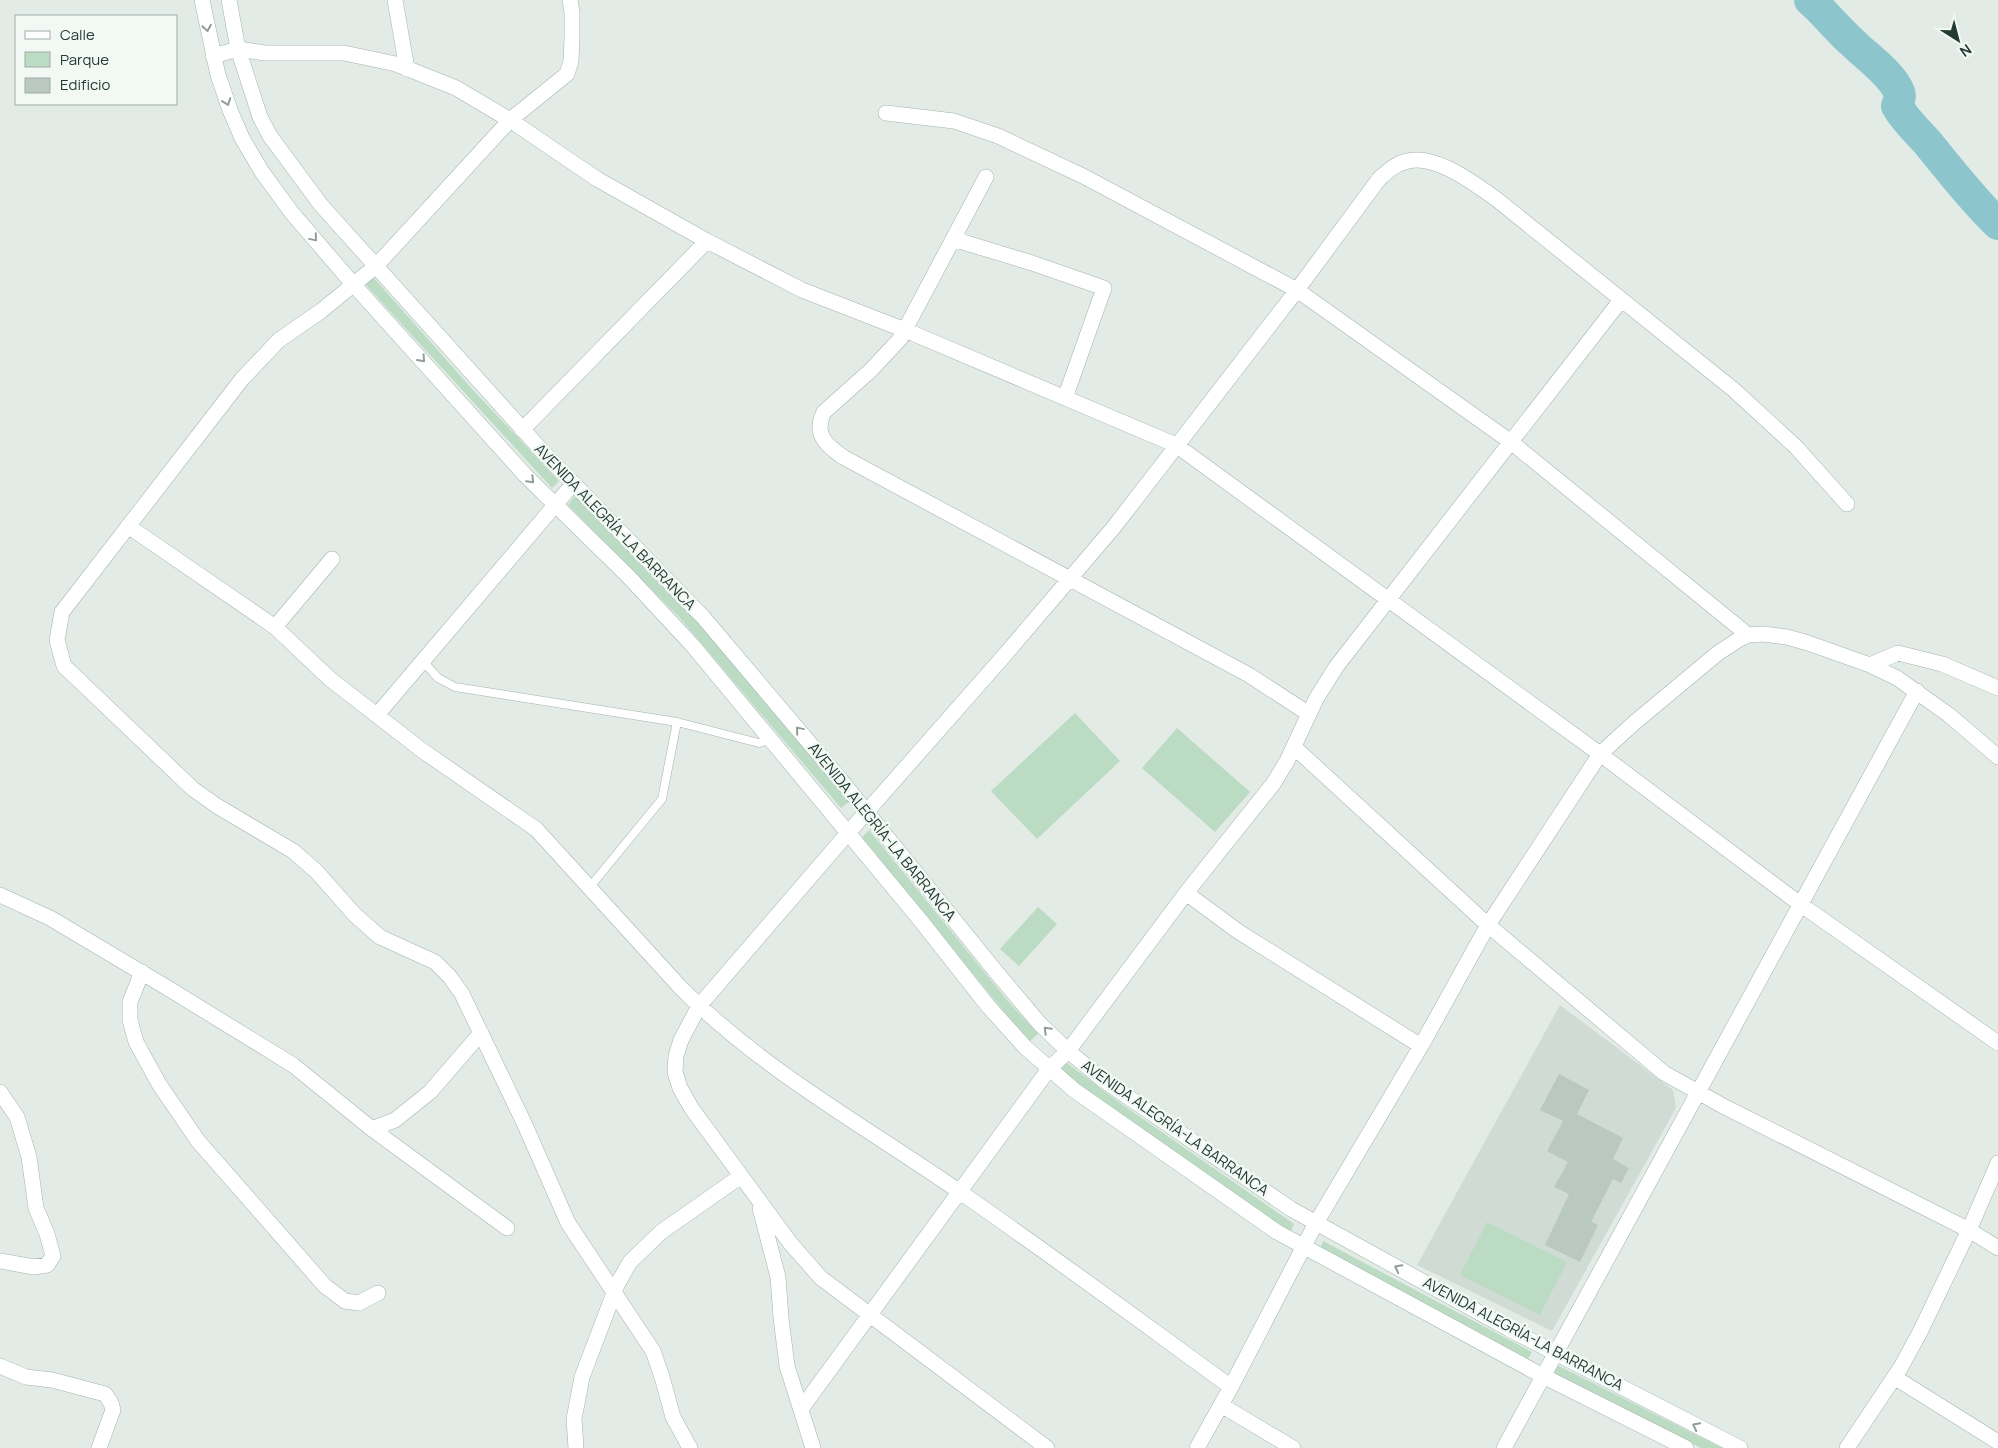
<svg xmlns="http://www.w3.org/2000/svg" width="1998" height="1448" viewBox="0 0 1998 1448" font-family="Manrope,sans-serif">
  <rect width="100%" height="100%" fill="#e2ebe6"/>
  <path fill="#d0dbd5" d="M1560,1005l113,85 3,18 -124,223 -135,-66z"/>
  <path fill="#bcdbc3" d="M373,277l100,113 86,91 -7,7 -187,-204z
    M575,496l129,133 145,173 -8,6 -161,-190 -112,-113z
    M1075,713l45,48 -83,78 -46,-48z
    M1177,728l73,64 -35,40 -73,-64z
    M869,830l138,170 31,34 -8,7 -16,-17 -152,-187z
    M1038,907l19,17 -38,42 -19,-17z
    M1064,1061l59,44 171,119 -4,9 -213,-150 -19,-15z
    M1487,1222l80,40 -27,53 -80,-40z
    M1323,1241l209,111 -4,7 -208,-110z
    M1555,1364l167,84h-21l-149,-76z"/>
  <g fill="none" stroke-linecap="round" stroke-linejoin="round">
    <path stroke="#8dc5cd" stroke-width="32" d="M1810,0c16,14 28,30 44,44 13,13 38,30 45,48 2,5 0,9 -2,14 8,14 19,24 30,36 23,28 45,57 71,82"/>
  </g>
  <path fill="#bac8c2" d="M1559,1074l30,16 -12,24 46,24 -10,21 16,9 -8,15 -8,-4 -22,43 7,3 -18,37 -35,-17 24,-51 -15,-7 14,-25 -21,-11 16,-30 -23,-11z"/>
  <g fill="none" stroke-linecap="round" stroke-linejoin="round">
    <g stroke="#a5b3ad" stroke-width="9">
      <path id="lane" d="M422,660l16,18 17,9 222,35 82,21 13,-4
        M589,888l73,-89 15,-77"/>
    </g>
    <g stroke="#a5b3ad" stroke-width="16">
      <path id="street" d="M395,0l12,69
        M570,0l2,12v26l-1,23 -4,13 -57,46 -134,146 -55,45 -42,29 -37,39 -180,233 -5,28 7,26 129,123 24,17 76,45 23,20 39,44 25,22 55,25 15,15 12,17 63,131 43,98 85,128 9,26 11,40 17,31
        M213,56l25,-7 27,4h79l52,11 60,24 54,32 87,59 110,62 95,49 103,40 271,115 424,309 200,150 198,139
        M886,113l68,8 44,15 85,40 214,114 214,152 237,193
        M986,177l-86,162 -29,31 -47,42c-11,22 2,33 19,45l406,218 60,39
        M953,239l79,24 72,25 -39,110
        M522,430l185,-189
        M128,526l147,101 55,52 93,72 113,78 144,158c81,82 183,138 277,203 93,64 183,131 274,197
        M275,627l57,-68
        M1870,665l28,-12 44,11 56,24
        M377,715l196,-231
        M1294,747l194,178 176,148 59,33 246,124 29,18
        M1186,893l53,39 182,114
        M0,895l50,23 116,69 127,78 79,64 135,99
        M142,972l-12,30v18l6,22 23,42 39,57 127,145 20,15 14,2 19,-10
        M0,1092l17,25 12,40 7,51 11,26 6,22 -6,9 -13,2 -34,-6
        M372,1129l23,-9 35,-28 51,-59
        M760,1208l18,69 3,41 6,48 26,82
        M0,1366l26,11 26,3 53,14 6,9 2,7 -14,38
        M1894,1377l104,65
        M1221,1405l72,43
        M801,1409l248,-340 19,-18 118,-158 87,-109 14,-23 29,-62 20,-32 285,-367
        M576,1448l-2,-29 8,-42 35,-92 13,-23 31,-30 80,-56
        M1047,1448l-226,-170 -30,-34 -99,-135 -12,-21 -5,-16 1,-16 5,-16 18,-34 149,-173 155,-176 111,-130 183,-237 82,-111c9,-8 17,-16 29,-18 28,-7 65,22 87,37l239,192 62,57 51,57
        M1197,1448l34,-61 85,-164 105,-177 67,-121 112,-171 34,-31 84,-70 20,-13 10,-5 15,-1 24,3 21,6 62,22 27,13 52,37 49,42
        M1504,1448l413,-757
        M1847,1448l54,-81 19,-35 49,-102 29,-67"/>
    </g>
    <g stroke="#a1b6ae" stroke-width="16">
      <path id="secondary" d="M202,0l16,75 12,35 12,28 20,34 30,41 61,71 172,191 103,101 65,70 228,275 67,85 37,41 49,43 203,142 266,144 143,72
        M229,0l9,49 22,68 10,19 51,69 223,248 159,164 137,162 157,194 42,50 29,28 34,28 189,130 218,120 231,119"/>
    </g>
    <use href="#lane" stroke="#fff" stroke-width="8"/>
    <use href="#street" stroke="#fff" stroke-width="15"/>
    <use href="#secondary" stroke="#fff" stroke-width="15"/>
  </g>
  <defs><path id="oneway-chevron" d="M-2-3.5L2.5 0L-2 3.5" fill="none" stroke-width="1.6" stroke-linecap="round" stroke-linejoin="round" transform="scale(1.25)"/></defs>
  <g stroke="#919d99">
    <use href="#oneway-chevron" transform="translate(207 28) rotate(80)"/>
    <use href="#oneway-chevron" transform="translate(227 102) rotate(70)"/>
    <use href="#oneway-chevron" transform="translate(314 238) rotate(50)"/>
    <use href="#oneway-chevron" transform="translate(422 359) rotate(48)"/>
    <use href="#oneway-chevron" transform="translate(531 480) rotate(45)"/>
    <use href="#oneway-chevron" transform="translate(799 730) rotate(-130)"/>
    <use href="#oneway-chevron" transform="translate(1047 1030) rotate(-135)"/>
    <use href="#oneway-chevron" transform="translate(1398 1268) rotate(-152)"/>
    <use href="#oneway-chevron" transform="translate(1696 1426) rotate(-153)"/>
  </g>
  <g text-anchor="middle" stroke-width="5" stroke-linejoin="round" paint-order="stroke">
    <g font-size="15" fill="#233b33" stroke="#f2f8f4">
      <text transform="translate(615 527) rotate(46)" y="5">AVENIDA ALEGRÍA-LA BARRANCA</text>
      <text transform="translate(882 832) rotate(51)" y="5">AVENIDA ALEGRÍA-LA BARRANCA</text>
      <text transform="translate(1175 1128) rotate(35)" y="5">AVENIDA ALEGRÍA-LA BARRANCA</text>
      <text transform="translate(1523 1334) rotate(28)" y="5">AVENIDA ALEGRÍA-LA BARRANCA</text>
    </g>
  </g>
  <rect x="15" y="15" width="162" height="90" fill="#f2f8f4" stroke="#9faca7"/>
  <rect x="25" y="31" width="25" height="8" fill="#ffffff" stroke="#9faca7"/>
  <text x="60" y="40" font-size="15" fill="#233b33">Calle</text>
  <rect x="25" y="52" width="25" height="15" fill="#bcdbc3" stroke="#9faca7"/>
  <text x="60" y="65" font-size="15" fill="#233b33">Parque</text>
  <rect x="25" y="78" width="25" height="15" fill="#bac8c2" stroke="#9faca7"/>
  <text x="60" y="90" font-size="15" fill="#233b33">Edificio</text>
  <g transform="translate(1958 40) rotate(144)" stroke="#f2f8f4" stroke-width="4" paint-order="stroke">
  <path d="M0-4L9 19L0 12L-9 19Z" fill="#233b33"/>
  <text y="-8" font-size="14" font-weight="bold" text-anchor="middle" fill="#233b33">N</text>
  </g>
</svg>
